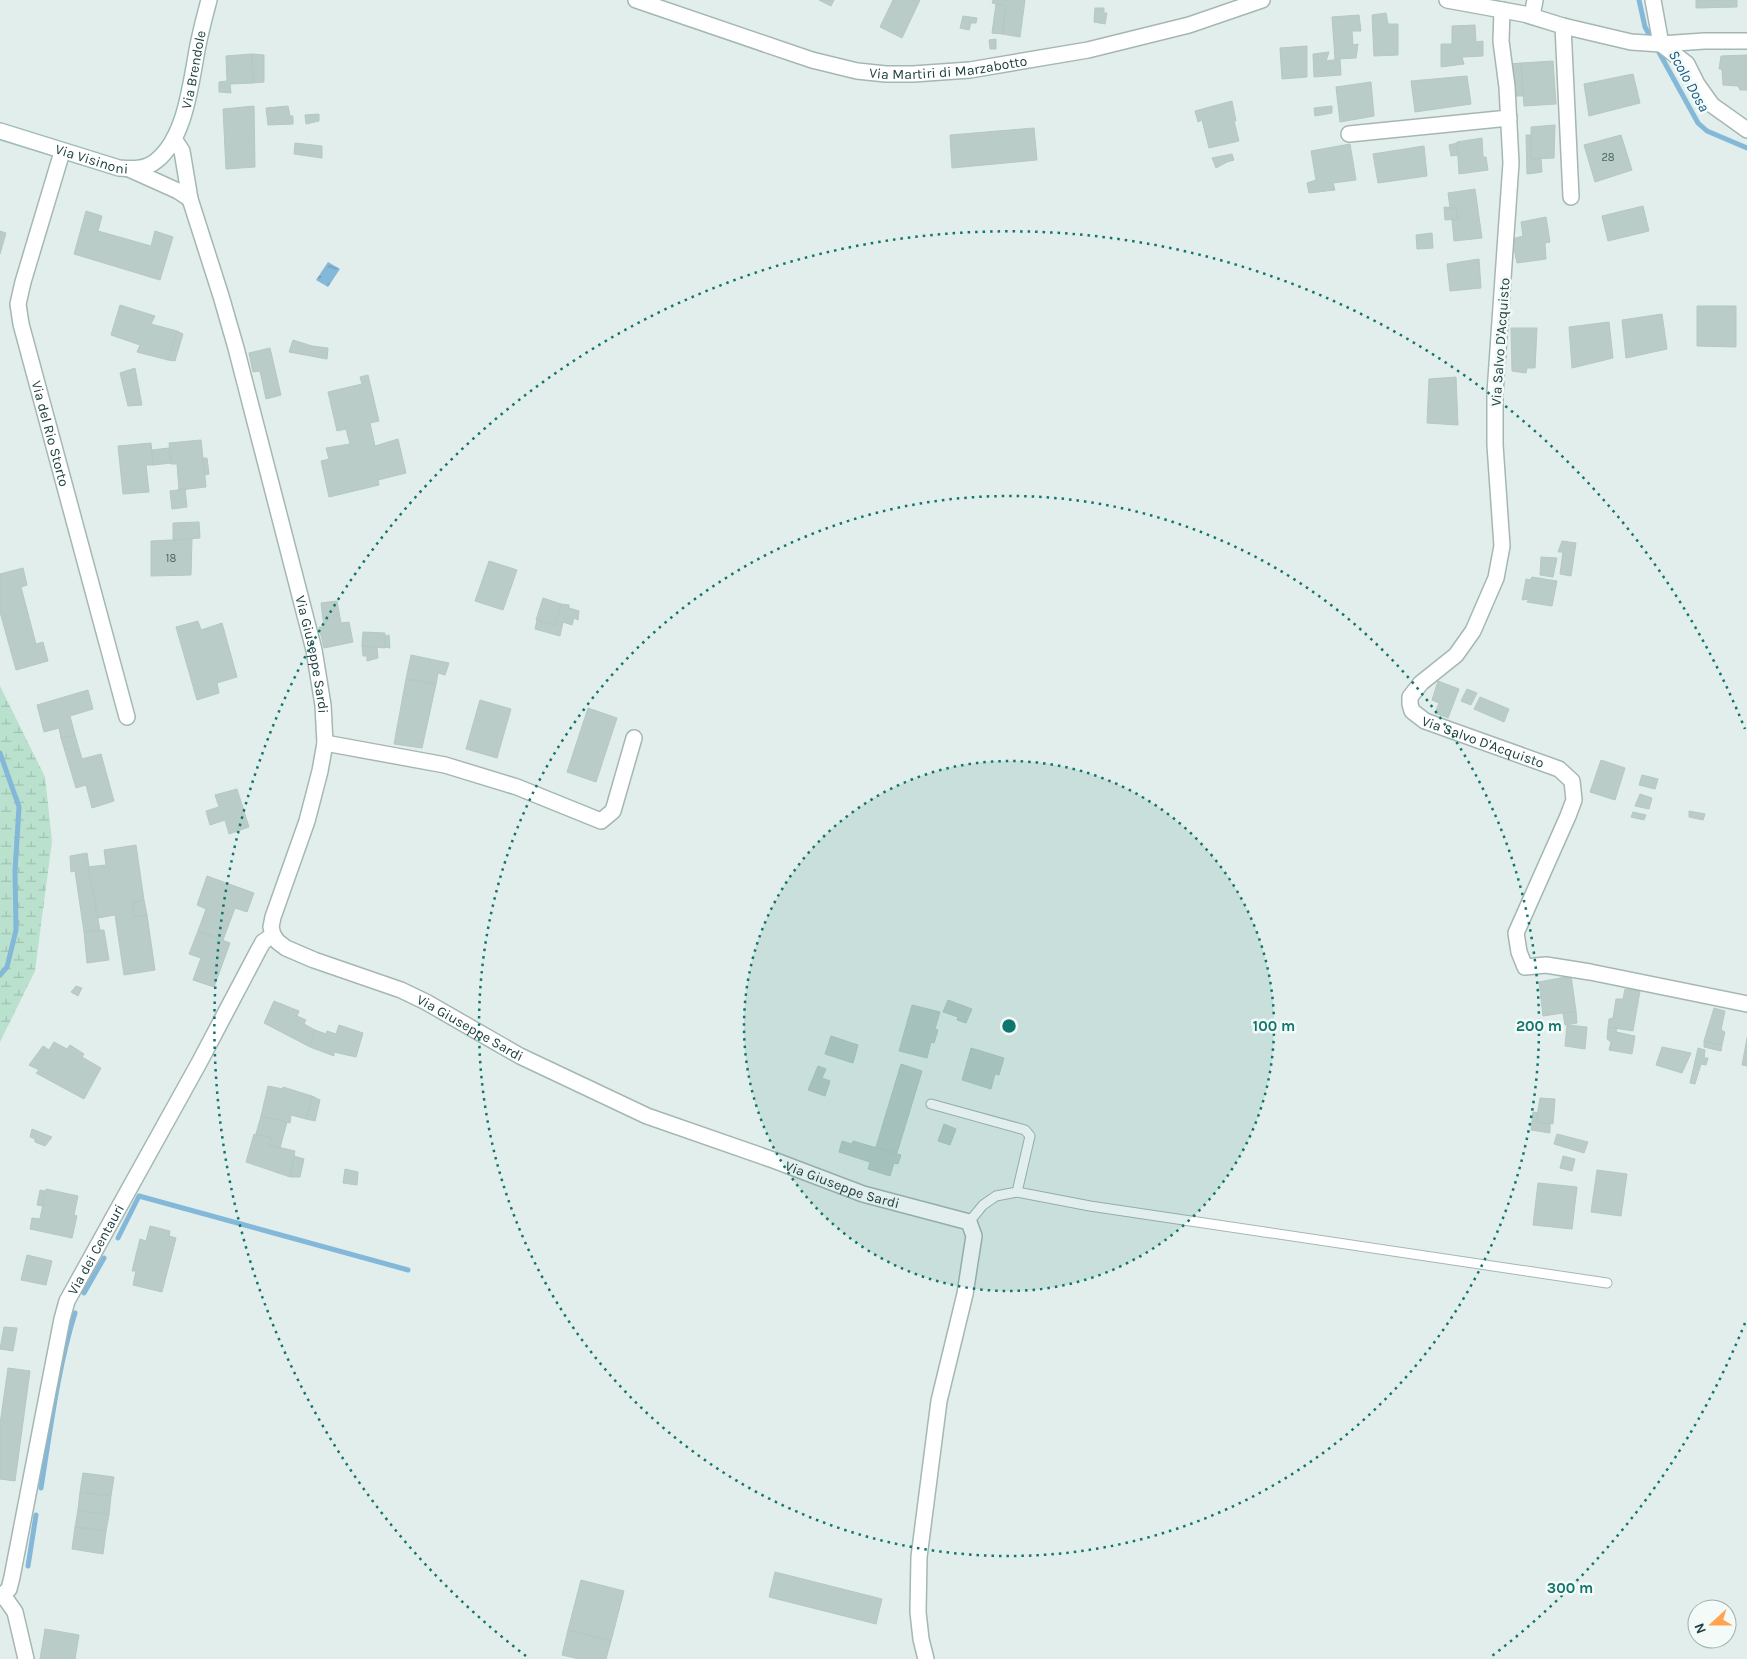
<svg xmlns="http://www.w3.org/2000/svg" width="1747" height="1659" viewBox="0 0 1747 1659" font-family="Karla,sans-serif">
  <defs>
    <pattern id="wetland-marsh" width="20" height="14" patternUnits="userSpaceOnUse" patternTransform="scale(1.25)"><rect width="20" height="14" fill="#b9e1cd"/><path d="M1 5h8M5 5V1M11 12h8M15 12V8" fill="none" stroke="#9fc2b1"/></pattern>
    <pattern id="water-ripples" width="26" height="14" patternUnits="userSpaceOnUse" patternTransform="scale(1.25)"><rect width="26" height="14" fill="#84b8d9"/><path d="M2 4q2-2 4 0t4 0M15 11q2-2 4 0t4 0" fill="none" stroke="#6c97b1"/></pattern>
  </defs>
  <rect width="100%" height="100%" fill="#e2eeeb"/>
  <path fill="url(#wetland-marsh)" d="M0,686l45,91 7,64 -17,130 -35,71z"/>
  <path fill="url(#water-ripples)" d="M328,262l12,7 -12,18 -12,-7z"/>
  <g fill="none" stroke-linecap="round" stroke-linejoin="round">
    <path stroke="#84b8d9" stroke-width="5" d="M1639,0l6,27 53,96 9,8 40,17
      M0,753l19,54 -4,64 1,59 -9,37 -7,8
      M118,1238l21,-42 269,74
      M84,1293l20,-35
      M41,1488c9,-56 17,-121 34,-175
      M28,1566l8,-51"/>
  </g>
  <path fill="#baccc8" stroke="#b4c8c4" d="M819,0h15l-3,6z
    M893,0h27l-18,38 -22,-11z
    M993,0h32l-5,37 -18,-3 4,-28 -14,-3z
    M1696,0h41v7l-41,1z
    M996,4l10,2 -3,28 -11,-1z
    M1095,8h9v5h3l-2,11 -11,-2z
    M1386,13l2,11h10v31l-24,1 -2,-41z
    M1359,15l2,16h-9l1,14 5,-1 -2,14 -21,1 -3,-42z
    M963,16l14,2 -1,5h-5l-2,7 -9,-2z
    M1475,25l1,17 7,-1v15l-21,1 2,7 -23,3v-23h11v-18z
    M996,39v10h-6l-1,-9z
    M1307,46v31l-25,2 -2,-31z
    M1329,52l-3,9 14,-2 1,16 -27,2 -1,-23z
    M252,54l12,1v27l-11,1z
    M252,54l1,29 -23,1 1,9 -12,-1v-10l8,-1 -1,-25z
    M1747,55v35h-7l-2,-4 -15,-1 -1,-16h-3l2,-13z
    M1553,61l3,43 -32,2 -3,-43z
    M1521,63l2,33h-10l-3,-32z
    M1633,74l7,29 -51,13 -5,-32z
    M1467,76l4,28 -56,8 -4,-31z
    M1371,82l3,34 -34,6 -4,-35z
    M1232,101l4,20h-2l5,20 -30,7 -7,-28 -4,2 -3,-11z
    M254,106l1,61 -29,2 -3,-60z
    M288,106l2,10h3v8l-25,1 -2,-17z
    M1332,106v7l-17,3 -1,-8z
    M319,114v7l-13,3 -1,-9z
    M1555,125l-1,33 -23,1v-32z
    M1034,128l3,32 -85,8 -2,-33z
    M1526,135h5v24l10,-1 1,14 -15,2z
    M1621,135l11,35 -37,12 -11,-37z
    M1482,138l1,19h3l2,13 -29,4 -2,-32z
    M295,143l27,3v12l-28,-4z
    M1457,143l1,12 -7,1 -2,-11z
    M1350,144l6,36 -23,3 2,7 -26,3 -2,-10 9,-3 -5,-29z
    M1424,146l3,30 -49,7 -5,-29z
    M1232,154l2,6 -7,2 -11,6 -4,-10z
    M1475,189l7,49 -28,3 -2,-21 6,-1 -2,-11h-6l-2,-15z
    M1643,206l6,25 -41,10 -6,-25z
    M1444,207l12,1 2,11 -13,1z
    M86,211l16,5 -4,15 53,15 4,-15 18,6 -13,43 -86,-26z
    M1546,217l4,25 -5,1 1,16 -29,4 -5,-24 11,-3 -2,-14z
    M0,231l6,2 -6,21z
    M1432,233l1,15 -16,1 -1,-14z
    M1479,259l2,29 -31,3 -3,-27z
    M120,305l35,11 -4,8 26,7 -9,29 -31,-8 3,-7 -29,-10z
    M1697,306h39v41l-39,-1z
    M1662,314l5,35 -41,9 -4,-38z
    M1609,322l4,36 -41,10 -3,-41z
    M1511,328h26l-2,40h-8l-1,5 -14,-2z
    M177,331l6,3 -8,27 -7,-1z
    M293,340l19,6 16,2 -1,11 -38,-7z
    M270,348l11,47 -15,4 -6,-28 -7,1 -4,-19z
    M135,368l7,37 -14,1 -8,-33z
    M368,375l11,46 -9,2 5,23 23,-7 8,34 -28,7 1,5 -50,12 -8,-36 8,-2 -3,-11 24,-4 -4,-15 -9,2 -9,-39 34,-8 -2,-7z
    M1456,377l2,48 -31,-2 2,-44z
    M201,440l5,47 -27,3 -2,-26h-6l-2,-21z
    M151,443l2,22h-7l3,27 -26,2 -5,-48z
    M169,448l2,15 -18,2 -1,-15z
    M203,458h4l2,16 -4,1z
    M185,489l2,18 -15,2 -2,-18z
    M199,522l1,16 -27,2v-17z
    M192,539l-1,36 -40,1v-35z
    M1562,541l14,2 -5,33 -11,-2 3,-22h-5z
    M1541,557l16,1 -4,19 -13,-2z
    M489,561l28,9 -14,40 -28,-9z
    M23,568l4,17 -6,2 15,57 7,-2 5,19 -32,9 -16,-58v-38z
    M1532,577l25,4 -5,25 -25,-4 2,-3 -7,1 4,-21 4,1z
    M543,598l18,6 -6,21 -19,-5z
    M337,601l4,22 8,-1 4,20 -29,6 -5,-21h5l-3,-24z
    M561,604l8,1v3l10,3 -1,9 -4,-2 -2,7 -9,-3 -3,14 -25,-7 2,-9 18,5z
    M198,621l3,9 21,-7 15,54 -20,6 2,10 -22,7 -21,-73z
    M363,632l22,1v15l-23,-2z
    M389,635l1,13 -5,-1v-11z
    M362,646l15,2 1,10 -11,3v-5h-4z
    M411,655l38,8 -4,12 -7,-2 -2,11 -30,-5z
    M406,679l30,5 -14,64 -28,-4z
    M1438,681l21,8 -11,29 -13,-5 4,-10 -7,-3z
    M1467,689l10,4 -6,12 -10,-4z
    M88,690l5,19 -23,7 5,19 -14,3 -2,-10 -15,4 -7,-27z
    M1480,697l29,12 -5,13 -30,-13z
    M480,700l31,9 -14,49 -31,-9z
    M588,708l29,10 -21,64 -29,-10z
    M75,735l7,24 19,-5 13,47 -22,7 -6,-23 -10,3 -15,-50z
    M1601,760l24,8 -10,32 -25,-8z
    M1642,775l16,4 -3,10 -16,-4z
    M237,789l12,38 -20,7 -4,-14 -15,5 -4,-14 13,-4 -4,-12z
    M1640,794l12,4 -3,11 -14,-3z
    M1689,811l16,3 -2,6 -14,-3z
    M1633,812l13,3 -2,5 -13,-3z
    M136,845l8,55 -12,3 2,14 13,-2 8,55 -31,5 -9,-60 -17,3 -10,-51 18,-2 -2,-15z
    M87,853l2,14h-1l12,63 -16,2 -9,-61 -4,1 -1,-16z
    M207,876l47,17 -7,19 -12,-4 -12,32 -25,-9 8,-22 -9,-4z
    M144,900l3,15 -13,2 -2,-14z
    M104,930l5,30 -22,3 -3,-31z
    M198,931l32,12 -16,44 -21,-7 8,-22 -12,-4z
    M1571,976l5,35 -33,5 -4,-34z
    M76,986l6,2 -4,8 -7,-4z
    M1625,989l15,2 -7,40 -25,-4 1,-8 4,-1 3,-19h7z
    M948,1000l24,9 -6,14 -9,-3 1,-3 -15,-5z
    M274,1001l25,10 -2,5 9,4 -2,4 11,6 -5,17 -46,-24z
    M912,1005l28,7 -5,17 3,1 -4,13 -3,-1 -4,16 -28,-7z
    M1714,1008l11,3 -4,19 4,2 -3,13 -18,-4z
    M1576,1011l1,12 -12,2 -2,-12z
    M339,1025l24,8 -7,24 -22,-5v4l-24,-9 5,-17 11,4 1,-3 9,3z
    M1567,1025l20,2 -2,22 -20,-3z
    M1608,1027l9,1 -1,4 19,4 -3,18 -23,-4 2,-8 -4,-3z
    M831,1036l27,9 -5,18 -28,-9z
    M1747,1038v28l-5,-1z
    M1704,1041l18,4 -1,6 -17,-4z
    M54,1042l13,7 3,-4 14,9 -2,3 19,11 -17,31 -48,-26 3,-3 -10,-5 14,-19 6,4z
    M1662,1047l29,6 -9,20 -26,-8z
    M971,1048l33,10 -5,17 -4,-1 -4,15 -29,-9z
    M1698,1048l7,2 -1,8h4l-2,7 -5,-1 -6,20 -5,-1z
    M901,1064l21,7 -25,82 -21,-6z
    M818,1066l8,3 -4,9 8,3 -5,15 -17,-6z
    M268,1086l15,3v-2l29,9 -6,23 -15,-4 -1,8 -29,-7z
    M312,1096l8,4 -5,21 -9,-2z
    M1540,1098l15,1 -2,25 -17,-2z
    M1533,1112l5,1 -2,9 14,2v9l-19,-3z
    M261,1116l26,6 -7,26 -11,-3 3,-7 -16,-4z
    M944,1124l12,5 -6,16 -12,-4z
    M32,1129l20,8 -7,9 -10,-4v-3l-5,-2z
    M254,1134l18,4 -3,7 26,6 -5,26 -44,-15z
    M1557,1134l31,8 -4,11 -30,-9z
    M842,1141l10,3 1,-3 48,14 -3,9 -4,-1 -4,13 -22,-7 2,-7 -31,-10z
    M294,1156l10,3 -4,18h-10z
    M1563,1156l12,3 -3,12 -12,-3z
    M345,1169l13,3 -1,13 -14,-2z
    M1597,1170l30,4 -6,42 -30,-4z
    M1538,1183l39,4 -5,42 -39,-4z
    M46,1189l32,7 -4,19 3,1 -5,22 -42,-9 2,-11 8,1z
    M40,1190l5,1 -2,15 -6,-1z
    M150,1226l20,5 -1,5 7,2 -14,54 -29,-7 3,-14h-4l8,-32 6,2z
    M27,1255l25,6 -6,24 -25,-5z
    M4,1327l13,1 -4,23 -13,-2z
    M8,1368l22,3 -15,110 -15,-2v-55z
    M83,1473l31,4 -3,19 -31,-4z
    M80,1492l31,4 -2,19 -31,-5z
    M78,1510l31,5 -3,16 -31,-4z
    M75,1527l31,4 -3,23 -31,-5z
    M775,1572l107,27 -6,25 -107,-27z
    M581,1580l43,11 -13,50 -43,-11z
    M45,1629l34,6 -4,24h-35z
    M568,1630l43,11 -5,18h-27l-17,-4z"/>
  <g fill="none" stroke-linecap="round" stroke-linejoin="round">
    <g stroke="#a4b7b4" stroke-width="11">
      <path id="lane" d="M931,1104l94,26 5,6 -13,56
        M969,1222l14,-17 13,-9 21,-4 73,14 517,77"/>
    </g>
    <g stroke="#a4b7b4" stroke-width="18">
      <g id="street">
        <path id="s1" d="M636,0l176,60 45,11 29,3h27l57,-4 118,-20 101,-25 73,-25"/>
        <path d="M1447,0l77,14 39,12 68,16 30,2 43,-3h43"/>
        <path d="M1653,0l8,44"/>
        <path id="s2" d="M1502,10l-1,31 6,46 4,76 -16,230v52l7,101 -6,32 -23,53 -17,24 -35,28 -11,14v7l2,7 13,10 134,48 13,12 2,19 -6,16 -52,117 3,19 6,15 21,-2 44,7 157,32"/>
        <path d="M1532,16l3,-16"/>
        <path d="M1563,26l8,171"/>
        <path d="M1661,44l26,20 10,20 15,21 35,25"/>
        <path d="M1349,134l160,-16"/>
        <path id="s3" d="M174,139l8,12 8,48 31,97 15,52 78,302 9,55 2,38 -5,28 -13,50 -34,96 -2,10 2,8 5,7 8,6 28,12 87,30 25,12 94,54 127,60 129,45 87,33 106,28 5,14 -9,58 -26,107 -20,156 -1,55 3,27 5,20"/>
        <path id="s4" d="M62,152l-39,130 -5,22 3,20 106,393"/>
        <path d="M129,169l49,22 12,8"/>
        <path d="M325,743l120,22 72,22 84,34 12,-10 21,-73"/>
        <path d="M3,1595l12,17 11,47"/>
        <path id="s5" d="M0,1597l9,-8 3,-12 50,-258 5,-18 132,-238 59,-112 5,-9 10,-7"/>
      </g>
    </g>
    <g stroke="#9fbbb8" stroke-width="18">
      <g id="secondary">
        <path id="s6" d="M0,131l119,37c13,1 26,2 37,-7 28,-22 34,-72 40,-105 3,-19 8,-37 13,-56"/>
      </g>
    </g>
    <use href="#lane" stroke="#fff" stroke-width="9"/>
    <use href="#street" stroke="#fff" stroke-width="15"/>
    <use href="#secondary" stroke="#fff" stroke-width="15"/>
  </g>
  <circle cx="1009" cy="1026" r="265" fill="#0f766e" fill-opacity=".12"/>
  <g fill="none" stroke="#0f766e" stroke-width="2.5" stroke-dasharray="2.5 5">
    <circle cx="1009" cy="1026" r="265"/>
    <circle cx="1009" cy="1026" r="530"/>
    <path d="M1745 1323A794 794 0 0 1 1492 1656M526 1656A794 794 0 1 1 1745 729"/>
  </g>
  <g text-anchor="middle" stroke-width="5" stroke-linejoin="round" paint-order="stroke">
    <g font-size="11" fill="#466462">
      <text x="1608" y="161">28</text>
      <text x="171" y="562">18</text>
    </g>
    <g font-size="14" fill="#204140" stroke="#f3faf8">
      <text dy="5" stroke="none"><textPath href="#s1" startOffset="324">Via Martiri di Marzabotto</textPath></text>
      <text dy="5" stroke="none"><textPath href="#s6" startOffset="264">Via Brendole</textPath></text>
      <text dy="5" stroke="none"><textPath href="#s6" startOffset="96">Via Visinoni</textPath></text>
      <text transform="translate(1500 342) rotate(-86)" y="5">Via Salvo D'Acquisto</text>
      <text dy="5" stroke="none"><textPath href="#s4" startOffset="292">Via del Rio Storto</textPath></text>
      <text dy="5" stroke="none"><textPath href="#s3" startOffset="535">Via Giuseppe Sardi</textPath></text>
      <text dy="5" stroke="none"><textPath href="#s2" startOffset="812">Via Salvo D'Acquisto</textPath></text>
      <text dy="5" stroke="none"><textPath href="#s3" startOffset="1045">Via Giuseppe Sardi</textPath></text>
      <text dy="5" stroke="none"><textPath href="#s3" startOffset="1450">Via Giuseppe Sardi</textPath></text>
      <text dy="5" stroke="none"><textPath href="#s5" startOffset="365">Via dei Centauri</textPath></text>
    </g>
    <g font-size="15" font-style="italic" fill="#135784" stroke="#f3faf8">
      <text transform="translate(1689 81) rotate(61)" y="5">Scolo Dosa</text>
    </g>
  </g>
  <circle cx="1009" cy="1026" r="8" fill="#0f766e" stroke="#f3faf8" stroke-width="2.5"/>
  <g font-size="15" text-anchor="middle" font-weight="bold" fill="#0f766e" stroke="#f3faf8" stroke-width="5" stroke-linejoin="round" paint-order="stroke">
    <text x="1274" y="1031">100 m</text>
    <text x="1539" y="1031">200 m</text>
    <text x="1570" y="1593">300 m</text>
  </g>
  <g transform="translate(1712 1624) rotate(249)"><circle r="24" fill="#f3faf8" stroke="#9fb0ae"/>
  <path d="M0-4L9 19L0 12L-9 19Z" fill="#ffa34f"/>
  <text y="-8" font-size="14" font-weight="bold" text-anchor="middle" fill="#204140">N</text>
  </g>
</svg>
